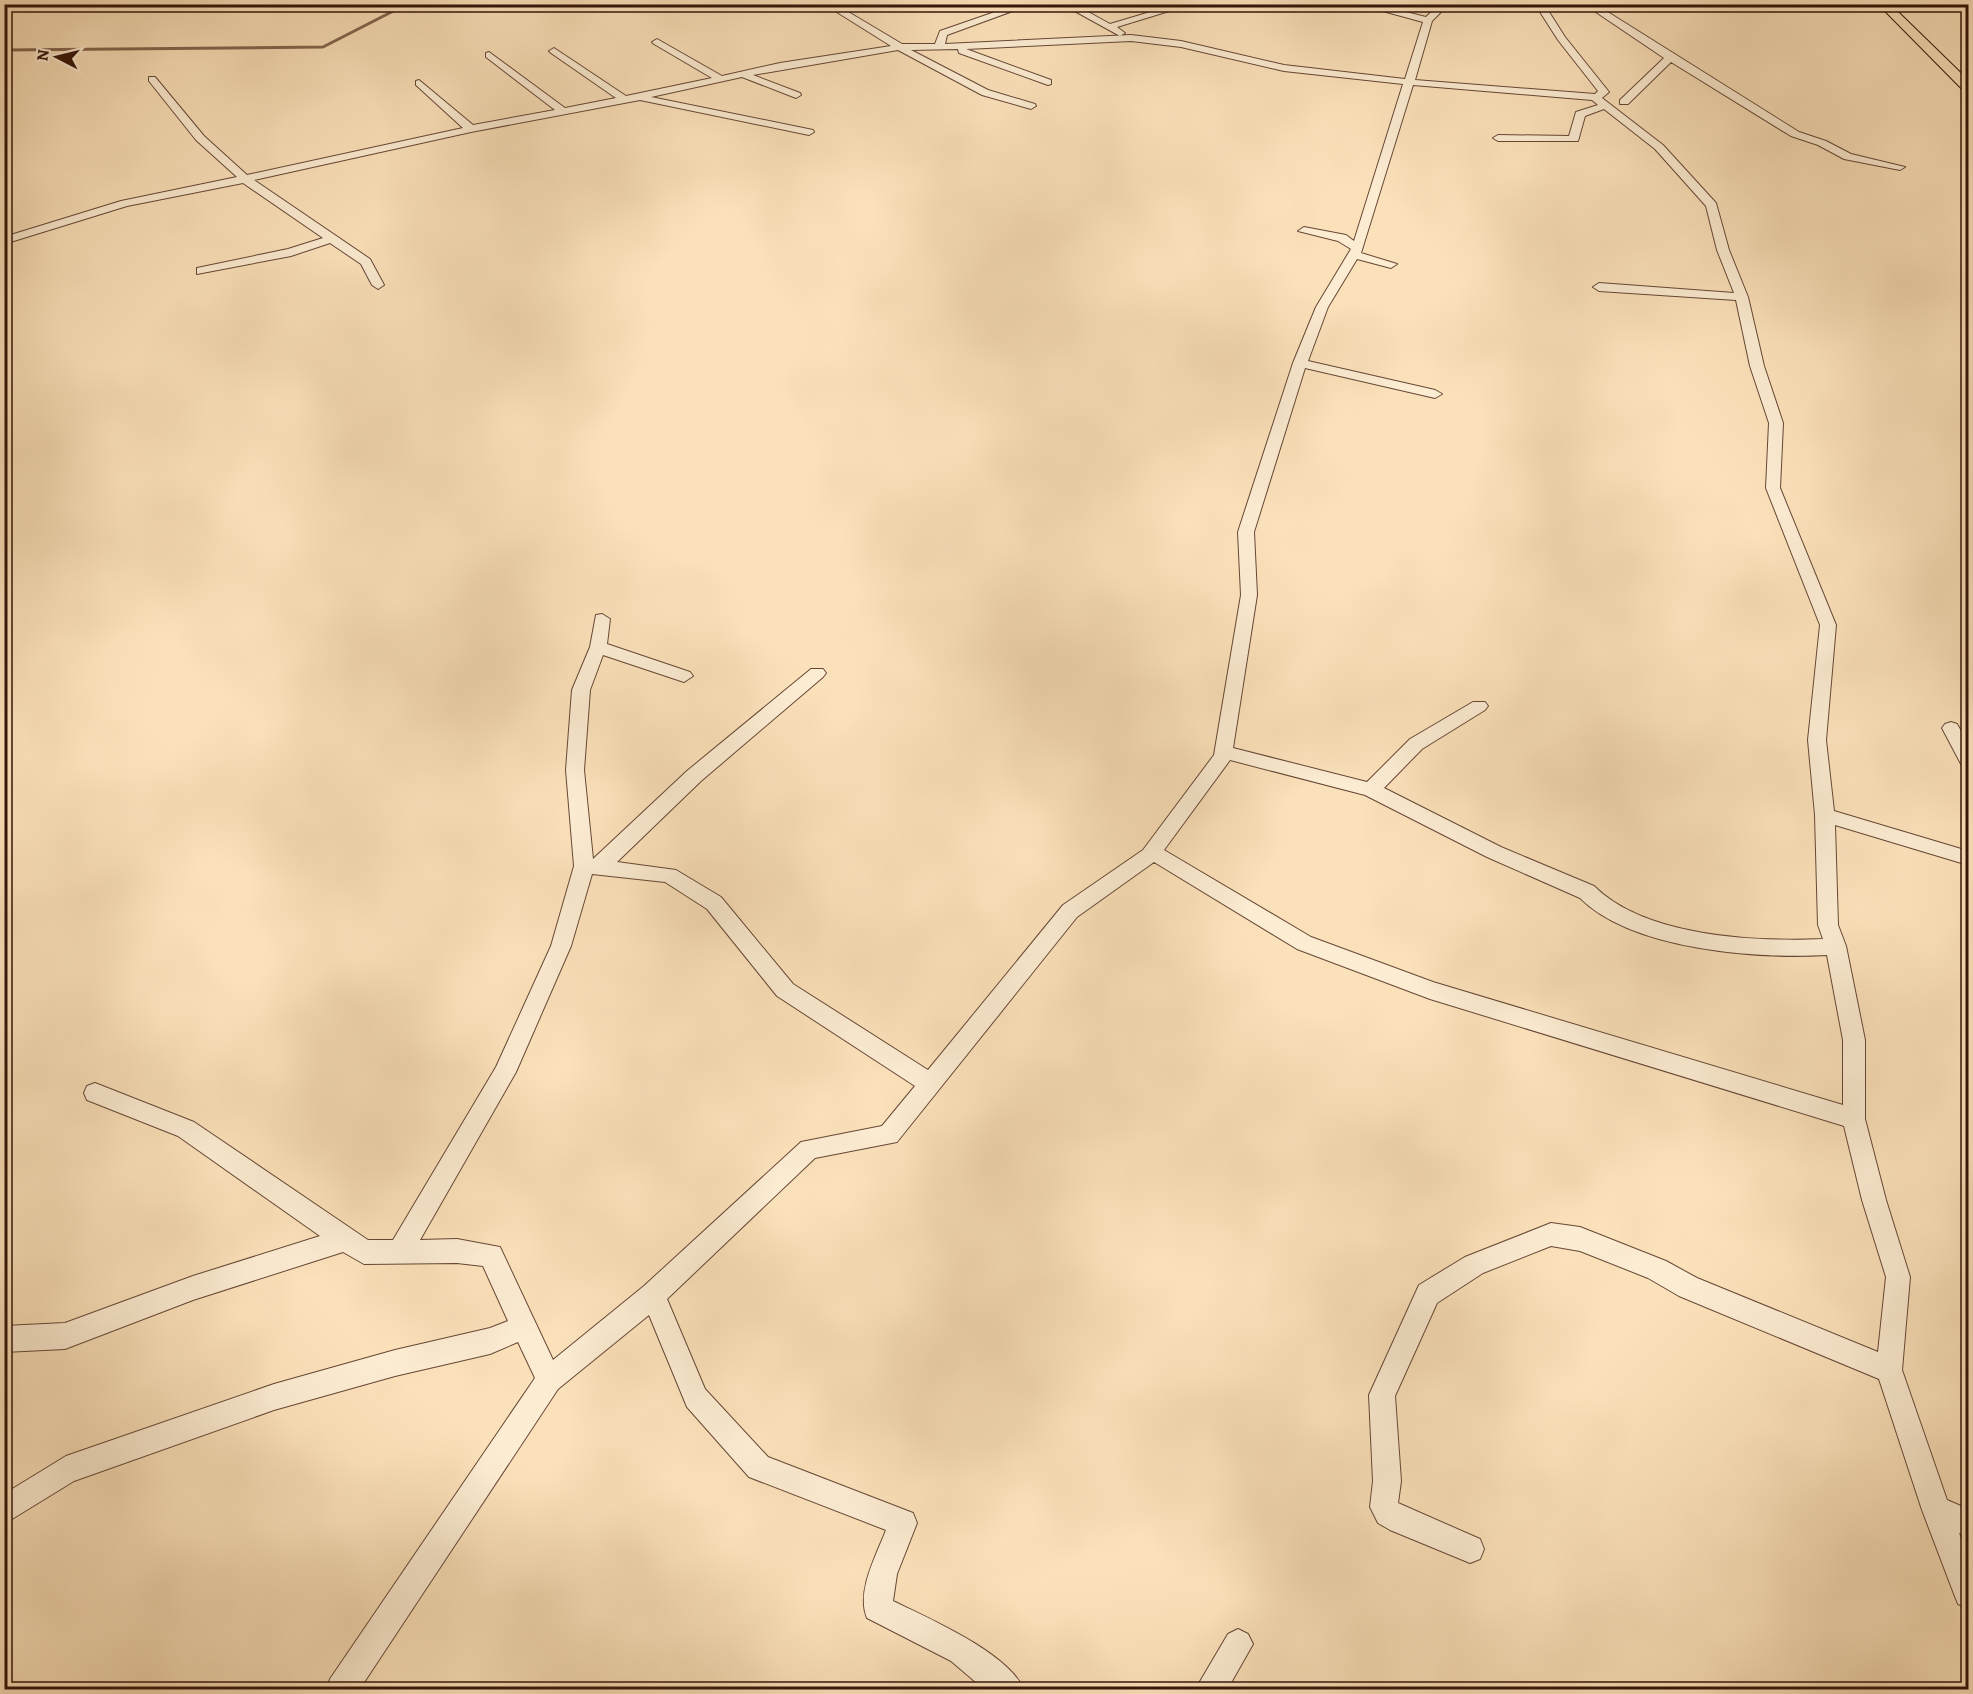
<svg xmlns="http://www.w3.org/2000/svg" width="1973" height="1694" viewBox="0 0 1973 1694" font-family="Alegreya,serif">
  <rect width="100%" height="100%" fill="#fbe1ba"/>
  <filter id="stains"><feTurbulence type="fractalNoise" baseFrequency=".00333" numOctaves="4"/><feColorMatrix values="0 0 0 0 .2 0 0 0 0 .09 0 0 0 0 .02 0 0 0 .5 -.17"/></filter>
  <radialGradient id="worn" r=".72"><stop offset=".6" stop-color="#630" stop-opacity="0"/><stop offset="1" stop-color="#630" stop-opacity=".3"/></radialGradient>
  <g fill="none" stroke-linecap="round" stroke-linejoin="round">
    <path stroke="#83654f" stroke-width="3" d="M4,50l319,-3 84,-43"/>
    <g stroke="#664735" stroke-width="2">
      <path id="minor" d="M4,4h53l1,2 -4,3h-50z
        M824,4h11l67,40h33l5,-13 78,-27h14l-85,31 -2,9 186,-9 50,6 103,24 121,14 18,-57 -66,-18h17l52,13 13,-13h10l-17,17 -17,59 180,14 3,-3 -40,-51 -23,-36h9l21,33 44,55 -7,6 61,47 53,58 13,47 19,47 16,69 19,57 -3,65 56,137 -10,115 8,71 134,40v14l-133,-40 3,100 8,21 19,94v79l21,81 24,77 -8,93 45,130 21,9v28l-9,-4 9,25v50l-10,-4 -4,-10 -32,-84 -43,-131 -200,-83 -31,-18 -68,-27 -29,-5 -68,27 -46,30 -42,93 6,85 -3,22 82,36 4,10 -4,10 -10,4 -80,-33 -12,-7 -8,-16 3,-26 -4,-86 50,-110 46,-28 86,-34 29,4 86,34 31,17 181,74 8,-75 -24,-77 -18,-74 -414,-127 -133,-50 -143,-87 -77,55 -180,225 -82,16 -148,141 38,90 63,68 145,56 4,10 -20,51 -4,27c35,17 116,52 131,89h-39l-34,-29 -84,-43c-11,-26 9,-62 19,-88l-137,-53 -62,-70 -38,-92 -91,74 -199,301h-33l4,-11 205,-301 -17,-36 -28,12 -95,22 -121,34 -200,71 -70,43v-30l62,-38 208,-72 121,-34 95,-22 18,-7 -25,-55 -26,-3 -93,1 -21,-12 -150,48 -128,49 -61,3v-26l61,-3 128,-47 127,-40 -142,-100 -91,-36 -3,-7 3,-7 8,-3 99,39 174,118h25l103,-173 55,-121 23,-80 -8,-96 6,-80 18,-43 6,-32 6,-1 8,5 -3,25 83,28 3,4 -9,6 -81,-27 -13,35 -6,80 9,89 94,-88 124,-102h12l3,4 -3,4 -122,104 -84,81 59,8 45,27 72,87 135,86 135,-165 80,-55 71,-95 27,-160 -3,-63 55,-169 23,-56 35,-58 -13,-8 -40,-10 6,-4 42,8 8,6 49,-157 -119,-13 -103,-24 -50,-6 -165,8 85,31v4l-3,1 -89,-32 -1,-4 -47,1 77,40 47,14 1,2 -5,3 -49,-14 -84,-45 -145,25 47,18 1,2 -5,3 -54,-21 -91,20 162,33 1,2 -5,3 -169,-35 -169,32 -217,48 116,79 14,26 -6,4 -6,-4 -11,-21 -31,-21 -39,13 -94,18v-6l91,-19 35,-11 -80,-55 -116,23 -123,38v-7l117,-36 116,-24 -41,-37 -47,-59v-4h6l49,59 43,39 216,-47 -47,-43v-4l3,-1 54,45 82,-15 -69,-53v-4l3,-1 76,56 51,-10 -65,-45 -2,-2 5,-3 72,48 86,-18 -58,-34 -2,-2 5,-3 65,37 58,-13 111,-17zM1413,85l179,15 6,5 -22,7 -7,24 -71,-1 -5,3 5,3h80l7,-25 19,-7 51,40 51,57 11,44 17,43 -135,-10 -6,4 6,4 137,9 14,66 19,57 -3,65 54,137 -12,115 7,75 3,110 5,14c-68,3 -178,-2 -229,-53l-93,-39 -117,-59 38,-39 63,-39 3,-4 -3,-4h-12l-63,37 -43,43 -134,-34 24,-153 -3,-63 51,-164 130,30 7,-4 -7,-4 -127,-29 20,-54 29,-48 34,9 6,-4 -36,-11zM1230,760l135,35 122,62 93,41c52,52 177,61 247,57l16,85v65l-410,-123 -122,-45 -147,-87zM592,874l73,8 42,27 70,87 138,90 -33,40 -81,16 -157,144 -91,74 -53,-113 -43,-8 -37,1 96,-168 55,-126z
        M1062,4h12l36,20 67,-20h15l-75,23 8,6 -5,3z
        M1584,4h11l204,128 27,9 25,13 54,13 -5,3 -56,-11 -26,-14 -27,-9 -120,-74 -43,42h-8v-4l44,-42z
        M1951,722l6,2 11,19v22l-7,-1 -19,-36 3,-4z
        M1238,1629l10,5 5,10 -26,46h-32l33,-56z"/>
    </g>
    <g stroke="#341409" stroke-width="2">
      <path id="major" d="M1878,4h12l78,76v11l-5,-1z"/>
    </g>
    <use href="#minor" fill="#fcecd2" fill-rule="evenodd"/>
    <use href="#major" fill="#fbe1ba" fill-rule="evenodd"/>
  </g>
  <rect width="1973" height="1694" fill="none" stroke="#fbe1ba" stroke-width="24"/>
  <rect x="6" y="6" width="1961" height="1682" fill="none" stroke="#341409" stroke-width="3"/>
  <rect x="12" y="12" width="1949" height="1670" fill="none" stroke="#341409" stroke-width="1.5"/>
  <g transform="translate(57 57) rotate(277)" stroke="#fcecd2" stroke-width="4.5" paint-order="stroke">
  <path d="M0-4.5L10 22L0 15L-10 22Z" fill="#341409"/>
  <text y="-9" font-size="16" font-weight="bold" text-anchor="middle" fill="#341409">N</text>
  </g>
  <rect width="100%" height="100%" filter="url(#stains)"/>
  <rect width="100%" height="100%" fill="url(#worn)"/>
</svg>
